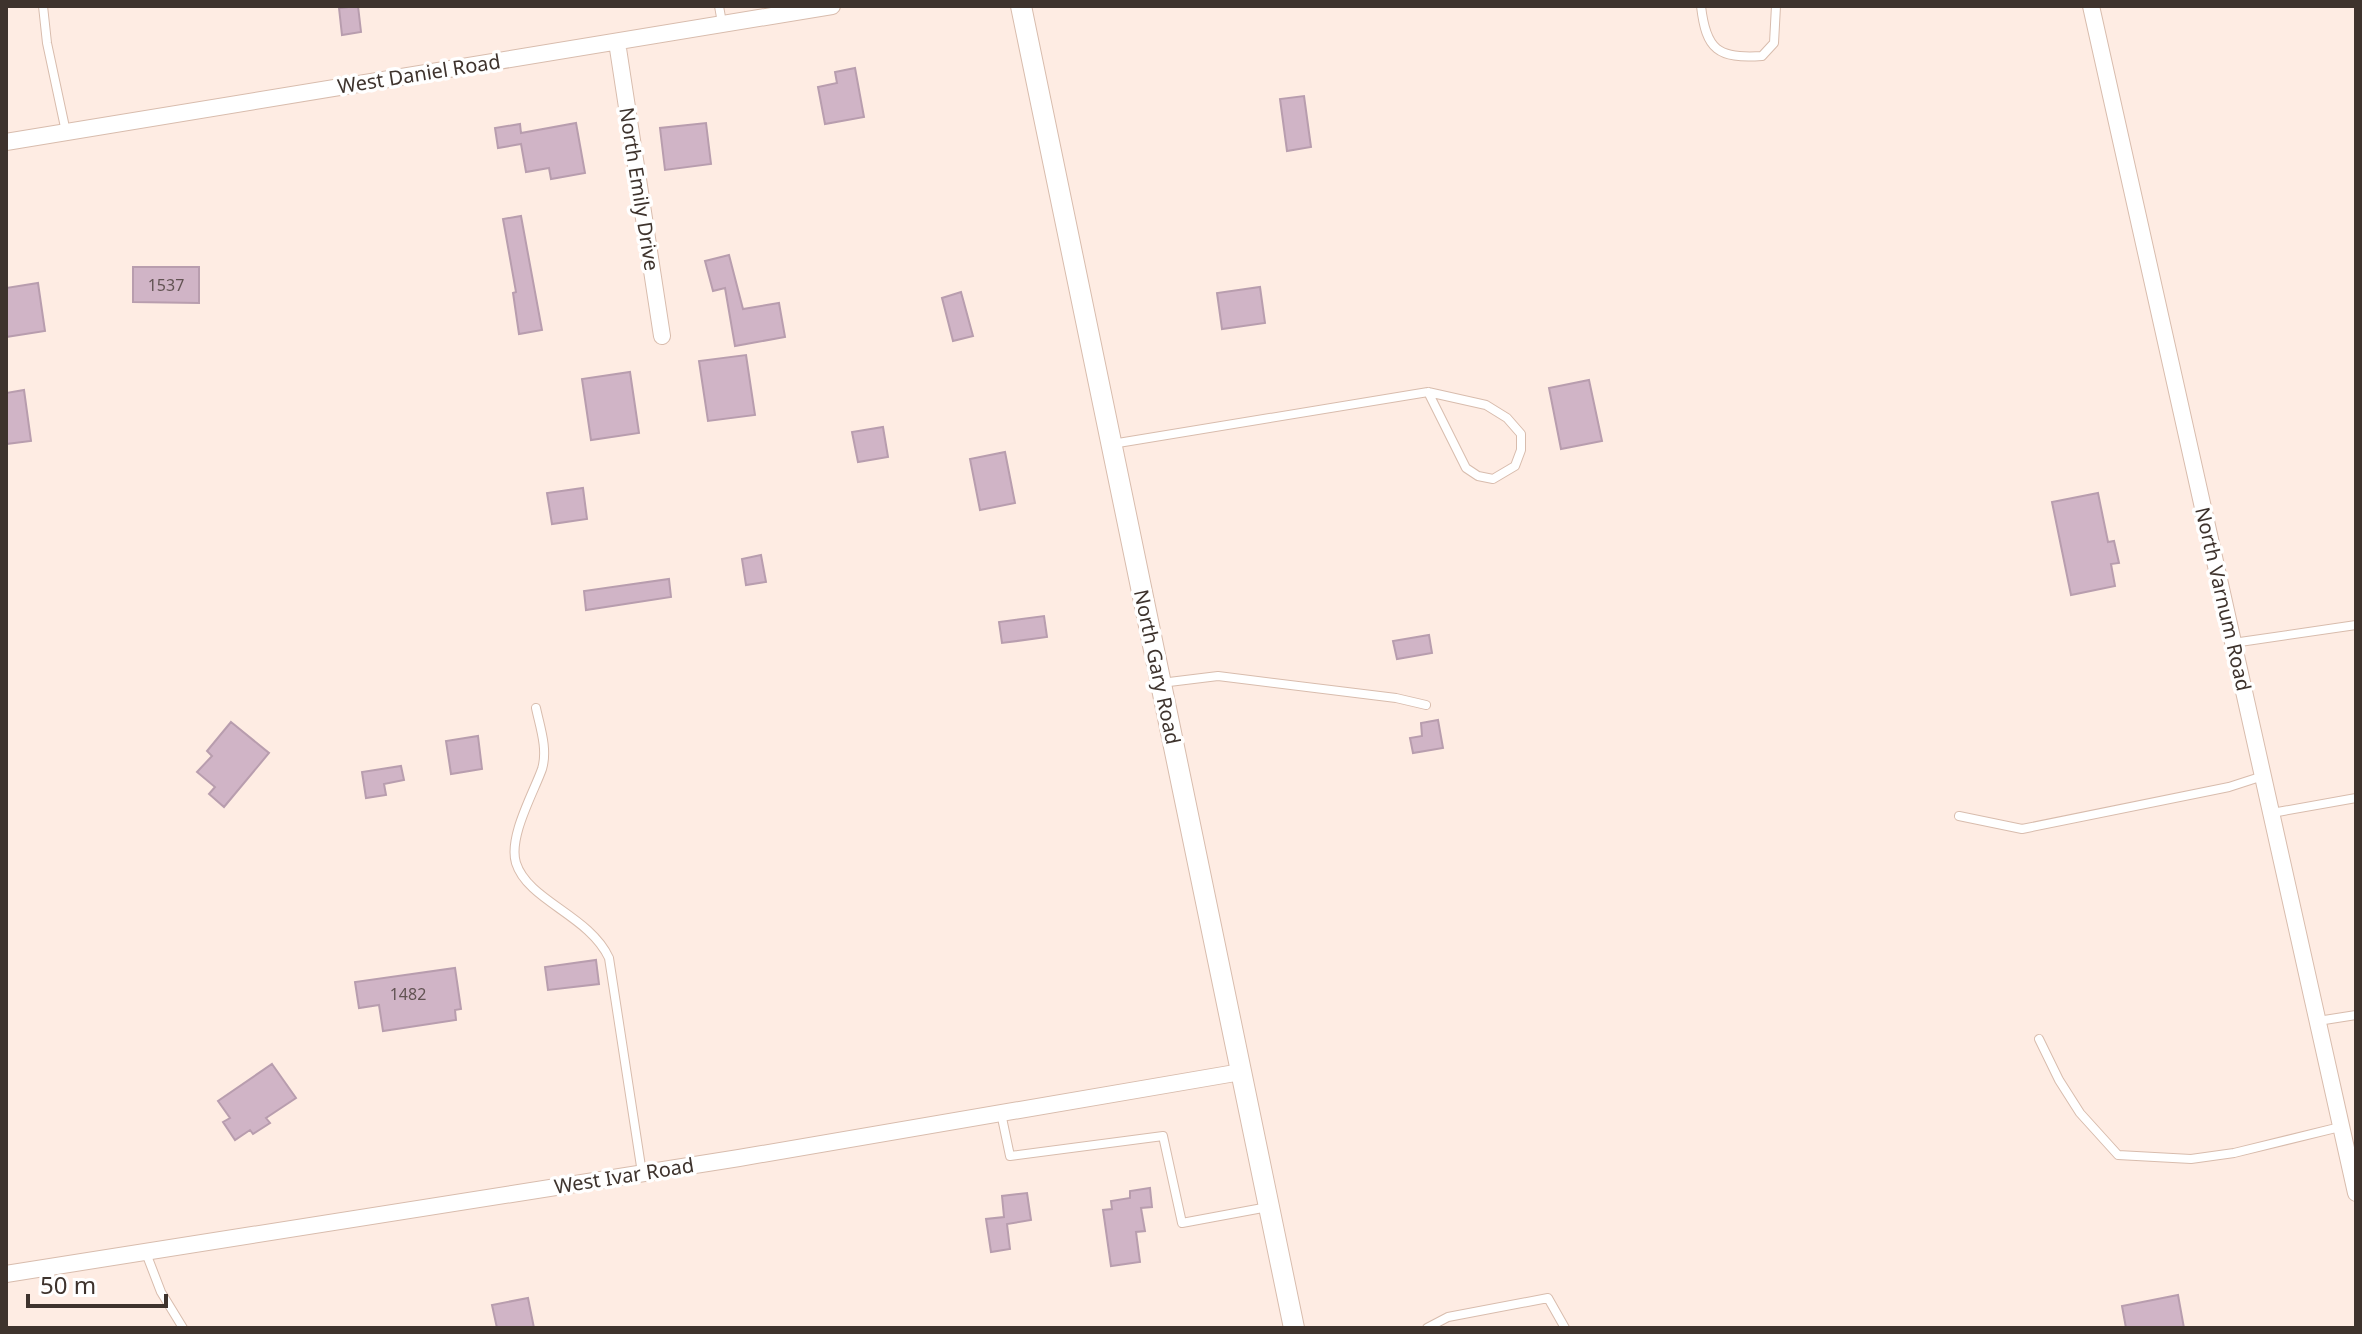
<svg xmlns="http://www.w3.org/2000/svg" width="2362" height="1334" viewBox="0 0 2362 1334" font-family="'Noto Sans',sans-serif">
  <rect width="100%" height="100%" fill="#feece3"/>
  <path fill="#d0b4c6" stroke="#b89dae" stroke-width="2" d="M358,6l3,26 -19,3 -3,-27z
    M855,68l9,49 -39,7 -7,-37 19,-4 -2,-11z
    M1304,96l7,51 -24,4 -7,-52z
    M576,123l9,50 -34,6 -2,-11 -23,4 -5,-28 -23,4 -3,-20 25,-4 1,9z
    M706,123l5,41 -46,6 -5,-42z
    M521,216l21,114 -23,4 -6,-41 3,-1 -13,-73z
    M729,255l14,54 36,-6 6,34 -50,9 -10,-58 -12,3 -8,-30z
    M133,267h66v36l-66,-1z
    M38,283l7,48 -39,6v-49z
    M1260,287l5,36 -43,6 -5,-36z
    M961,292l12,44 -20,5 -11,-43z
    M746,355l9,60 -47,6 -9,-60z
    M630,372l9,61 -48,7 -9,-61z
    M1589,380l13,61 -41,8 -12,-61z
    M24,390l7,51 -25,3v-51z
    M883,427l5,30 -30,5 -6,-30z
    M1005,452l10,51 -35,7 -10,-51z
    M583,488l4,31 -35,5 -5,-31z
    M2098,493l10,49 6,-1 5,22 -8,1 4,22 -44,9 -19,-93z
    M761,555l5,27 -20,3 -4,-26z
    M669,579l2,18 -85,13 -2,-19z
    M1044,616l3,21 -45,6 -3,-21z
    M1429,635l3,18 -35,6 -4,-18z
    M1438,720l5,28 -30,5 -3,-15 12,-2 -1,-13z
    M231,722l38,31 -45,54 -15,-13 6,-7 -18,-15 15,-16 -5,-5z
    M478,736l4,33 -31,5 -5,-33z
    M401,766l3,14 -20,4 2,11 -20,3 -4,-26z
    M596,960l3,24 -51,6 -3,-23z
    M455,968l6,41 -6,1 1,10 -73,11 -4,-26 -20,3 -4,-26z
    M272,1064l24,34 -30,20 4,5 -17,11 -3,-4 -15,10 -12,-18 7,-4 -12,-17z
    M1150,1188l2,19 -11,1 4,23 -9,1 4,30 -29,4 -8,-56 9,-1 -1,-8 19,-3v-7z
    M1027,1193l4,27 -24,4 3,25 -19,3 -5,-33 18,-2 -2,-21z
    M2178,1295l6,33h-58l-4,-22z
    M528,1298l6,30h-37l-5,-23z"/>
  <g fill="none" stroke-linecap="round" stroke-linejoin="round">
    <g stroke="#d8bcad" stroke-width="10">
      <path id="service" d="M43,6l4,37 19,89
        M719,6l3,17
        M1701,6c5,44 17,53 61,50l12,-13 2,-37
        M1112,444l316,-52 58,13 21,13 14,16v16l-6,16 -22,13 -15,-3 -12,-8 -38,-76
        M2233,643l123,-18
        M1161,683l57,-7 178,22 30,7
        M536,708c4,19 12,41 6,61 -8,23 -34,68 -26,94 12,38 73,52 93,95l33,215
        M2272,813l84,-15
        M1959,816l63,13 207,-42 34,-11
        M2318,1021l38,-6
        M2039,1039l20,41 21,33 38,42 73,4 43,-6 106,-26
        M1001,1113l9,43 153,-20 19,87 86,-16
        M146,1253l15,39 22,36
        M1427,1328l21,-11 100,-19 17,30"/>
    </g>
    <g stroke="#d8bcad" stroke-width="18">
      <path id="minor" d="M2091,6l265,1187
        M617,42l45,294
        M6,142l826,-136
        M6,1274l733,-116 502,-86"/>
    </g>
    <g stroke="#d8bcad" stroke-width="22">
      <path id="tertiary" d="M1021,6l273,1322"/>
    </g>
    <use href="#service" stroke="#fff" stroke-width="8"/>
    <use href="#minor" stroke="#fff" stroke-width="16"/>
    <use href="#tertiary" stroke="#fff" stroke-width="20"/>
  </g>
  <g text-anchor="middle" stroke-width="7" stroke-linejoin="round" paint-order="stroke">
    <g font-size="16" fill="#625353">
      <text x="166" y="291">1537</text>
      <text x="408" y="1000">1482</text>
    </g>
    <g font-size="20" fill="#3e332d" stroke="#fff">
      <text transform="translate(419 74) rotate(-9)" y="7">West Daniel Road</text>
      <text transform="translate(639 189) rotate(81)" y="7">North Emily Drive</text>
      <text transform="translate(2223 599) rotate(77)" y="7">North Varnum Road</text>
      <text transform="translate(1157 667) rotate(78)" y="7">North Gary Road</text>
      <text transform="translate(624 1176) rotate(-9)" y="7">West Ivar Road</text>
    </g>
  </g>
  <rect width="2362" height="1334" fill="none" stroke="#3e332d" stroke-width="16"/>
  <path d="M28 1294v12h138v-12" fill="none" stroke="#3e332d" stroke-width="4"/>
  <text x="40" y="1294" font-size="24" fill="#3e332d" stroke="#ffffff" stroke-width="6" paint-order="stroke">50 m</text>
</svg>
